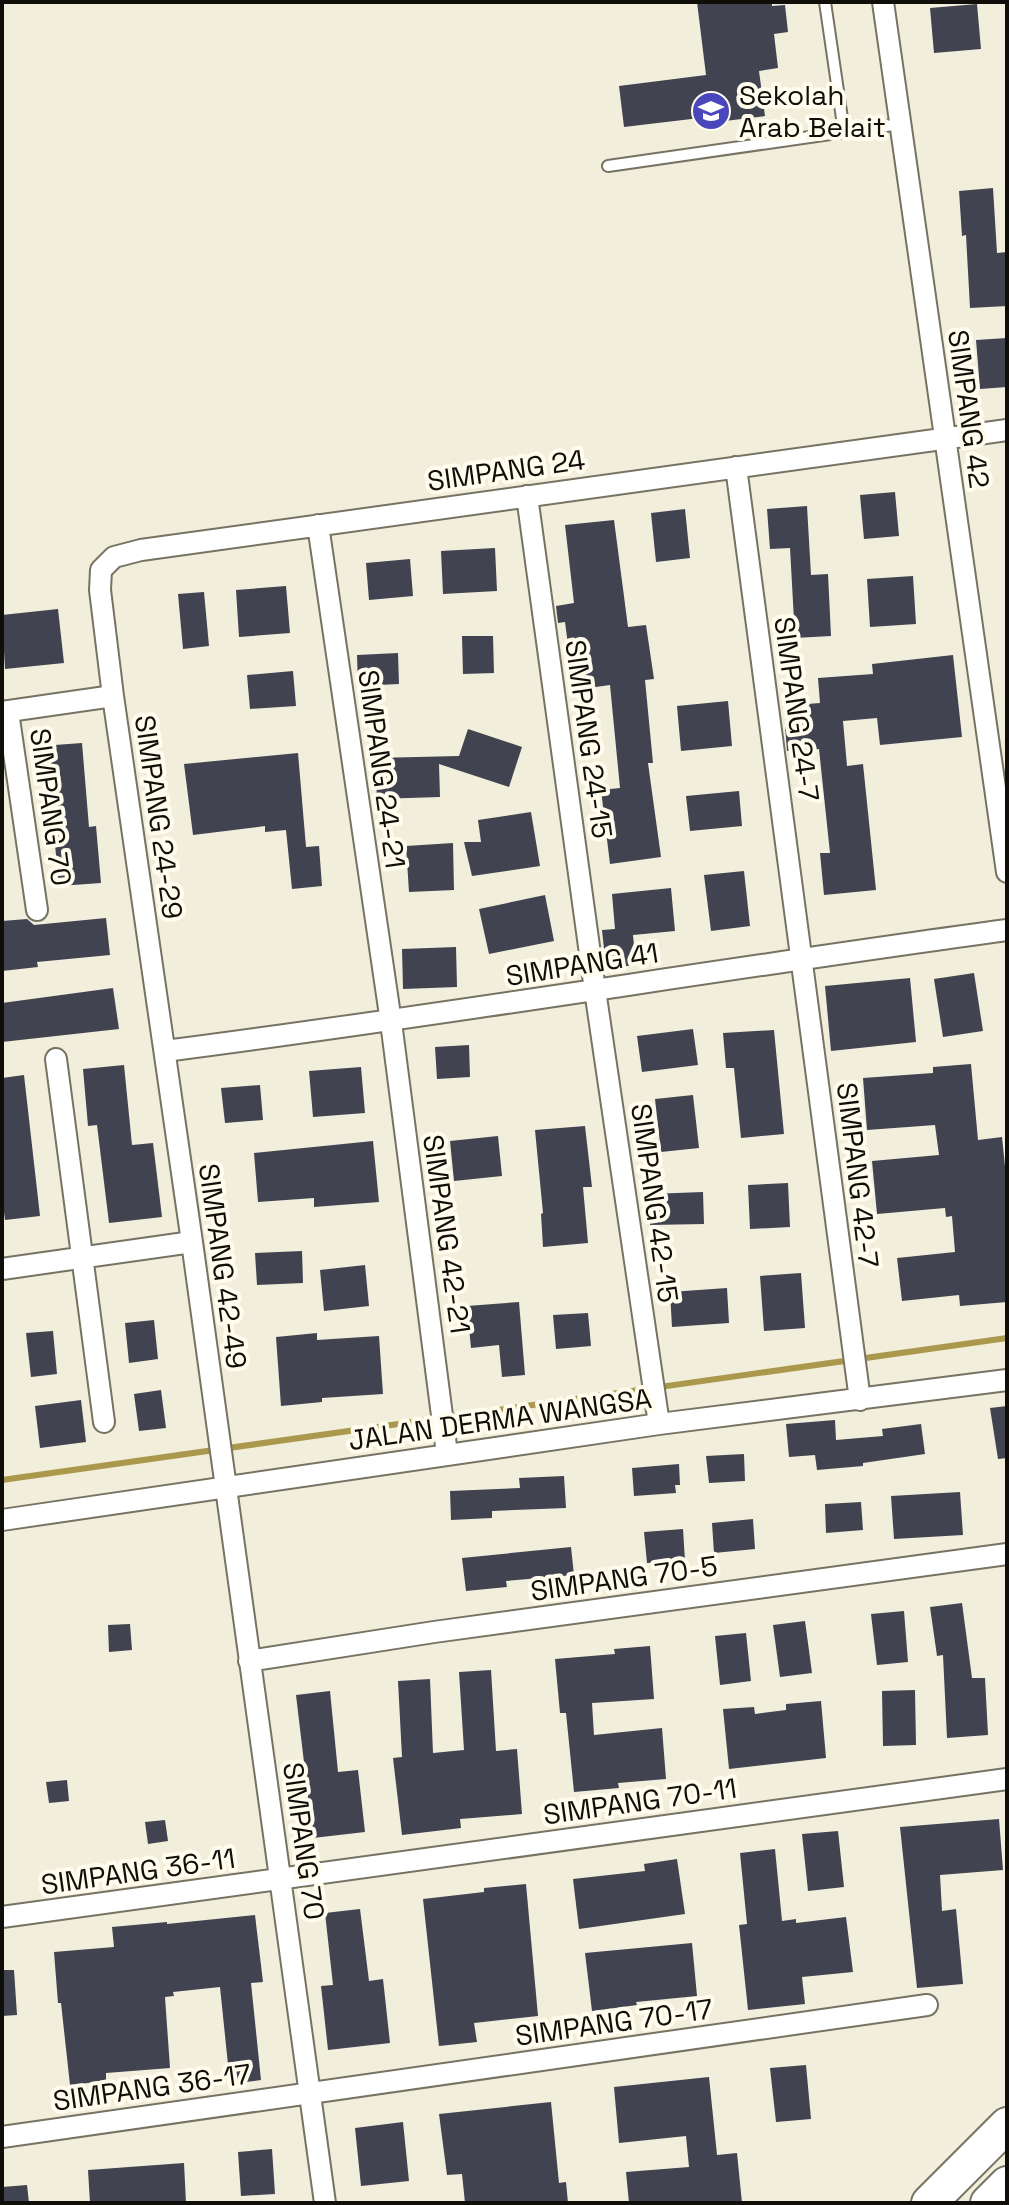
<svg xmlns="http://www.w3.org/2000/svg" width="1009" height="2205" viewBox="0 0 1009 2205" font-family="'Space Grotesk',sans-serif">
  <rect width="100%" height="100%" fill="#f2eedc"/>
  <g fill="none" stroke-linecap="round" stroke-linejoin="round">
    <path stroke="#aa994d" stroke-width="6" d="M2,1480l1005,-142"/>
  </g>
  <path fill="#414351" d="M697,2h75v4l13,-1 3,27 -14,2 4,34 -19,3 6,45 -40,5v-6l-101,12 -5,-41 87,-11z
    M977,4l4,45 -47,4 -4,-45z
    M993,188l4,65 10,-1v54l-37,2 -4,-73 -4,1 -3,-45z
    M1007,338v49l-27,2 -4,-49z
    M895,492l4,44 -35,3 -4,-44z
    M807,506l4,69 17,-1 3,62 -36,2 -5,-90 -20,1 -3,-40z
    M685,509l5,49 -34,4 -5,-49z
    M614,520l14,107 18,-2 8,54 -9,1 8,83h-5l13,94 -51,7 -9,-74 19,-2 -10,-103 -36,5 -9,-68 -7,1 -2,-17 18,-3 -9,-78z
    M495,548l2,43 -54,3 -2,-43z
    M410,559l3,37 -44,4 -3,-37z
    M913,576l3,48 -46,3 -3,-48z
    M286,586l4,47 -51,4 -3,-47z
    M204,592l5,54 -26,3 -5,-55z
    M58,609l6,54 -59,6 -3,-54z
    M462,636h31l1,37 -31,1z
    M398,653l1,31 -41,2 -1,-31z
    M953,655l9,82 -82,8 -3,-27 -34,3 4,45 16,-2 13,126 -52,5 -4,-42h10l-11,-104 -32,2 -2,-25 12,-1 -2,-20 25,-2 -2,-25 55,-4 -1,-10z
    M293,671l3,35 -46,3 -3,-34z
    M728,701l4,45 -51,5 -4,-45z
    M468,729l54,18 -13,40 -70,-23 1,33 -63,2 -2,-41 84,-2z
    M82,743l7,84 7,-1 5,57 -42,3 -8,-83 -5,1 -5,-58z
    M298,753l8,94 13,-1 3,40 -30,3 -6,-59 -21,2v-6l-72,9 -9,-71z
    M739,791l3,35 -52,5 -4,-35z
    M531,812l9,54 -68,10 -8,-34h17l-3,-22z
    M453,843l1,47 -45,2 -3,-46z
    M744,871l6,55 -39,5 -7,-56z
    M671,888l4,43 -42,4 3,30 -30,3 -4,-38 13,-1 -3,-35z
    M545,895l9,46 -65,13 -10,-45z
    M106,918l4,37 -73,7 1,5 -36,4v-50l25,-2 7,6z
    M456,947l1,40 -54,2 -1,-40z
    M974,973l9,58 -40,6 -9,-58z
    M910,978l6,64 -85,9 -6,-65z
    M113,988l6,41 -117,13v-39z
    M693,1029l5,36 -56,7 -5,-36z
    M774,1030l10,104 -43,4 -7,-70h-8l-3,-35z
    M469,1045l1,32 -33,2 -2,-32z
    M971,1064l7,76 24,-3 5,49v116l-47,4 -1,-11 -57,6 -5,-43 58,-6 -3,-36 -6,1 -1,-9 -68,6 -5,-53 67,-6 -4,-30 -68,5 -4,-52 70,-5v-6z
    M124,1065l8,80 21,-2 9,74 -53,6 -12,-98 -9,1 -5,-57z
    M361,1067l4,46 -52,4 -4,-46z
    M24,1075l16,141 -35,4 -3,-23v-119z
    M260,1085l3,35 -38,3 -4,-35z
    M693,1095l6,53 -38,4 -6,-53z
    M585,1126l7,61h-9l5,56 -45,4 -2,-33 2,-1 -8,-83z
    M498,1136l4,40 -48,5 -4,-40z
    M373,1141l6,61 -65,5v-9l-56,4 -4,-49z
    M788,1183l2,44 -40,2 -2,-44z
    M703,1192l1,32 -54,1v-31z
    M302,1251l1,32 -46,2 -2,-32z
    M365,1265l4,41 -45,5 -4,-41z
    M801,1273l4,55 -41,3 -4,-55z
    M727,1288l2,35 -57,4 -2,-35z
    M519,1302l6,73 -23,2 -3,-32 -28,3 -4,-42z
    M588,1313l3,33 -35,3 -3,-34z
    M154,1320l4,39 -29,4 -4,-40z
    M53,1331l4,43 -26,3 -5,-44z
    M317,1333v7l62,-4 4,58 -61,4v4l-41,4 -5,-69z
    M161,1390l5,38 -27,3 -5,-37z
    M81,1400l5,42 -46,6 -5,-42z
    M1007,1406v52l-9,1 -8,-51z
    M835,1420l1,20 47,-4 -1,-7 39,-5 4,30 -62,9v3l-46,4 -2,-15 -26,2 -3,-33z
    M744,1454l1,27 -36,2 -3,-27z
    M679,1464l1,21h-5l1,8 -42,3 -2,-28z
    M564,1476l2,32 -74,3v7l-41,2 -1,-29 70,-3 -1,-10z
    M960,1492l3,43 -69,4 -3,-43z
    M861,1502l2,28 -37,3 -1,-29z
    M753,1519l2,30 -41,4 -2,-30z
    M683,1529l2,32 -38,2 -3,-31z
    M571,1547l3,28 -68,6 1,6 -41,4 -4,-33z
    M962,1603l10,75h13l3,57 -41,3 -4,-83 -6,1 -7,-49z
    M904,1611l4,51 -31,3 -6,-51z
    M805,1621l7,52 -32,4 -7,-52z
    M130,1624l2,26 -23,2 -1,-27z
    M746,1633l5,48 -31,4 -5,-49z
    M650,1646l4,53 -62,4 2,32 68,-7 4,51 -48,4 1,5 -45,4 -8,-79h-6l-5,-54 60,-5 -1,-5z
    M491,1670l5,81 21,-2 5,65 -62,5 1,9 -59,7 -9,-77 9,-1 -4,-76 32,-2 3,74 31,-3 -5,-78z
    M915,1690l1,55 -33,1 -1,-55z
    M330,1691l8,81 20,-2 7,62 -52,6 -17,-143z
    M821,1701l5,57 -97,11 -6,-60 31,-2 1,7 31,-4v-6z
    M67,1780l2,21 -20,2 -3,-21z
    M999,1819l4,51 -63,5 2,36 14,-2 7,75 -46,4 -17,-161z
    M165,1820l3,21 -20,3 -3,-22z
    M838,1831l6,56 -36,4 -6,-57z
    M775,1849l7,72 14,-2v4l50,-6 7,55 -51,5 3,27 -57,6 -9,-85 8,-1 -7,-71z
    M677,1859l8,55 -106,15 -6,-50 72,-8 -1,-7z
    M526,1884l12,132 -64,7 3,19 -38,4 -16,-147 61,-7v-4z
    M360,1909l9,72 14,-2 7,64 -62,7 -7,-64 12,-1 -8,-72z
    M255,1915l8,67 -12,1 10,97 -31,4 -10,-97 -47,5 1,4 -9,1 5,71 -64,5v8l-36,4 -9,-82h-3l-4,-51 60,-5 -2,-20 55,-5v2z
    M692,1943l5,53 -61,6 1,3 -45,6 -7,-58z
    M2,1970h12l3,45 -15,1z
    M806,2065l5,54 -35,3 -6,-54z
    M709,2077l8,78 20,-2 5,50h-113l-3,-31 63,-5 -3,-31 -67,7 -5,-56z
    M551,2102l8,81 7,-1 2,21h-103l-3,-29 -15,1 -8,-61z
    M403,2122l6,59 -48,5 -6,-58z
    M272,2149l3,45 -34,2 -3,-44z
    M184,2163l2,40h-96l-2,-33z
    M27,2185l2,18h-27v-16z"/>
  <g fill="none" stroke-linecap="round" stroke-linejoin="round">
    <g stroke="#767363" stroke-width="14">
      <path id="service" d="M825,2l19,130
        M608,166l292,-42"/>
    </g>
    <g stroke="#767363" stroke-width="24">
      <path id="minor" d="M883,2l124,870
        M736,467l124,933
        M527,496l68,494 64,434
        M318,525l73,497 56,432
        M2,712l111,-16
        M8,712l29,198
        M165,1051c281,-36 561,-83 842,-121
        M56,1059l48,363
        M2,1269l190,-27
        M2,1520l657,-96 348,-44
        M249,1661l185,-29 573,-78
        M2,1917l1005,-138
        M2,2137l925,-132
        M325,2203l-133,-961 -79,-546 -13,-106 1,-20 13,-13 27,-7 866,-120"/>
    </g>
    <g stroke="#767363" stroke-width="38">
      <path id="trunk" d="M929,2203l78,-78
        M988,2203l19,-19"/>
    </g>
    <use href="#service" stroke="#fff" stroke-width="10"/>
    <use href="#minor" stroke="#fff" stroke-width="20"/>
    <use href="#trunk" stroke="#fff" stroke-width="34"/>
  </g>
  <defs>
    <g id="school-disc" transform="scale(2)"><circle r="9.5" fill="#4a47bd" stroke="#fffced"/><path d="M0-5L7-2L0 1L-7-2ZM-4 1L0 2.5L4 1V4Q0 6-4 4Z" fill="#fff"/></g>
  </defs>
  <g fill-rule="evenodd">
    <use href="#school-disc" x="711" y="111"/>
  </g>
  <g text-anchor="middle" stroke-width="8" stroke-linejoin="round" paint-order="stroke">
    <g font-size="28" fill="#0f0e08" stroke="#fffced" text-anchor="start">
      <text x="739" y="105">Sekolah<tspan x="739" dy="32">Arab Belait</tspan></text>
    </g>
    <g font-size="28" fill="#0f0e08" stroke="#fffced">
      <text transform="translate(969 409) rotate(82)" y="10">SIMPANG 42</text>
      <text transform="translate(506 470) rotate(-8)" y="10">SIMPANG 24</text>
      <text transform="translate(797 709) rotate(82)" y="10">SIMPANG 24-7</text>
      <text transform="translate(589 739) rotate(82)" y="10">SIMPANG 24-15</text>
      <text transform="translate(382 769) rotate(82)" y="10">SIMPANG 24-21</text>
      <text transform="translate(51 807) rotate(82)" y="10">SIMPANG 70</text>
      <text transform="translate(159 817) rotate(82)" y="10">SIMPANG 24-29</text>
      <text transform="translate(582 964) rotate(-9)" y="10">SIMPANG 41</text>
      <text transform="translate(858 1175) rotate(83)" y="10">SIMPANG 42-7</text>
      <text transform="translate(655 1203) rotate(82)" y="10">SIMPANG 42-15</text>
      <text transform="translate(447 1234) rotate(82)" y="10">SIMPANG 42-21</text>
      <text transform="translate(223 1266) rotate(82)" y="10">SIMPANG 42-49</text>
      <text transform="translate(500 1419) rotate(-8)" y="10">JALAN DERMA WANGSA</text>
      <text transform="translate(624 1578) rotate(-8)" y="10">SIMPANG 70-5</text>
      <text transform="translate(640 1801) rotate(-8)" y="10">SIMPANG 70-11</text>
      <text transform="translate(304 1841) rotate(82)" y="10">SIMPANG 70</text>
      <text transform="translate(138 1871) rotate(-8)" y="10">SIMPANG 36-11</text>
      <text transform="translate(614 2022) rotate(-8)" y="10">SIMPANG 70-17</text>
      <text transform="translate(152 2087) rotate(-8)" y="10">SIMPANG 36-17</text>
    </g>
  </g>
  <rect width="1009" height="2205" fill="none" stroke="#0f0e08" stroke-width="8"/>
</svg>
